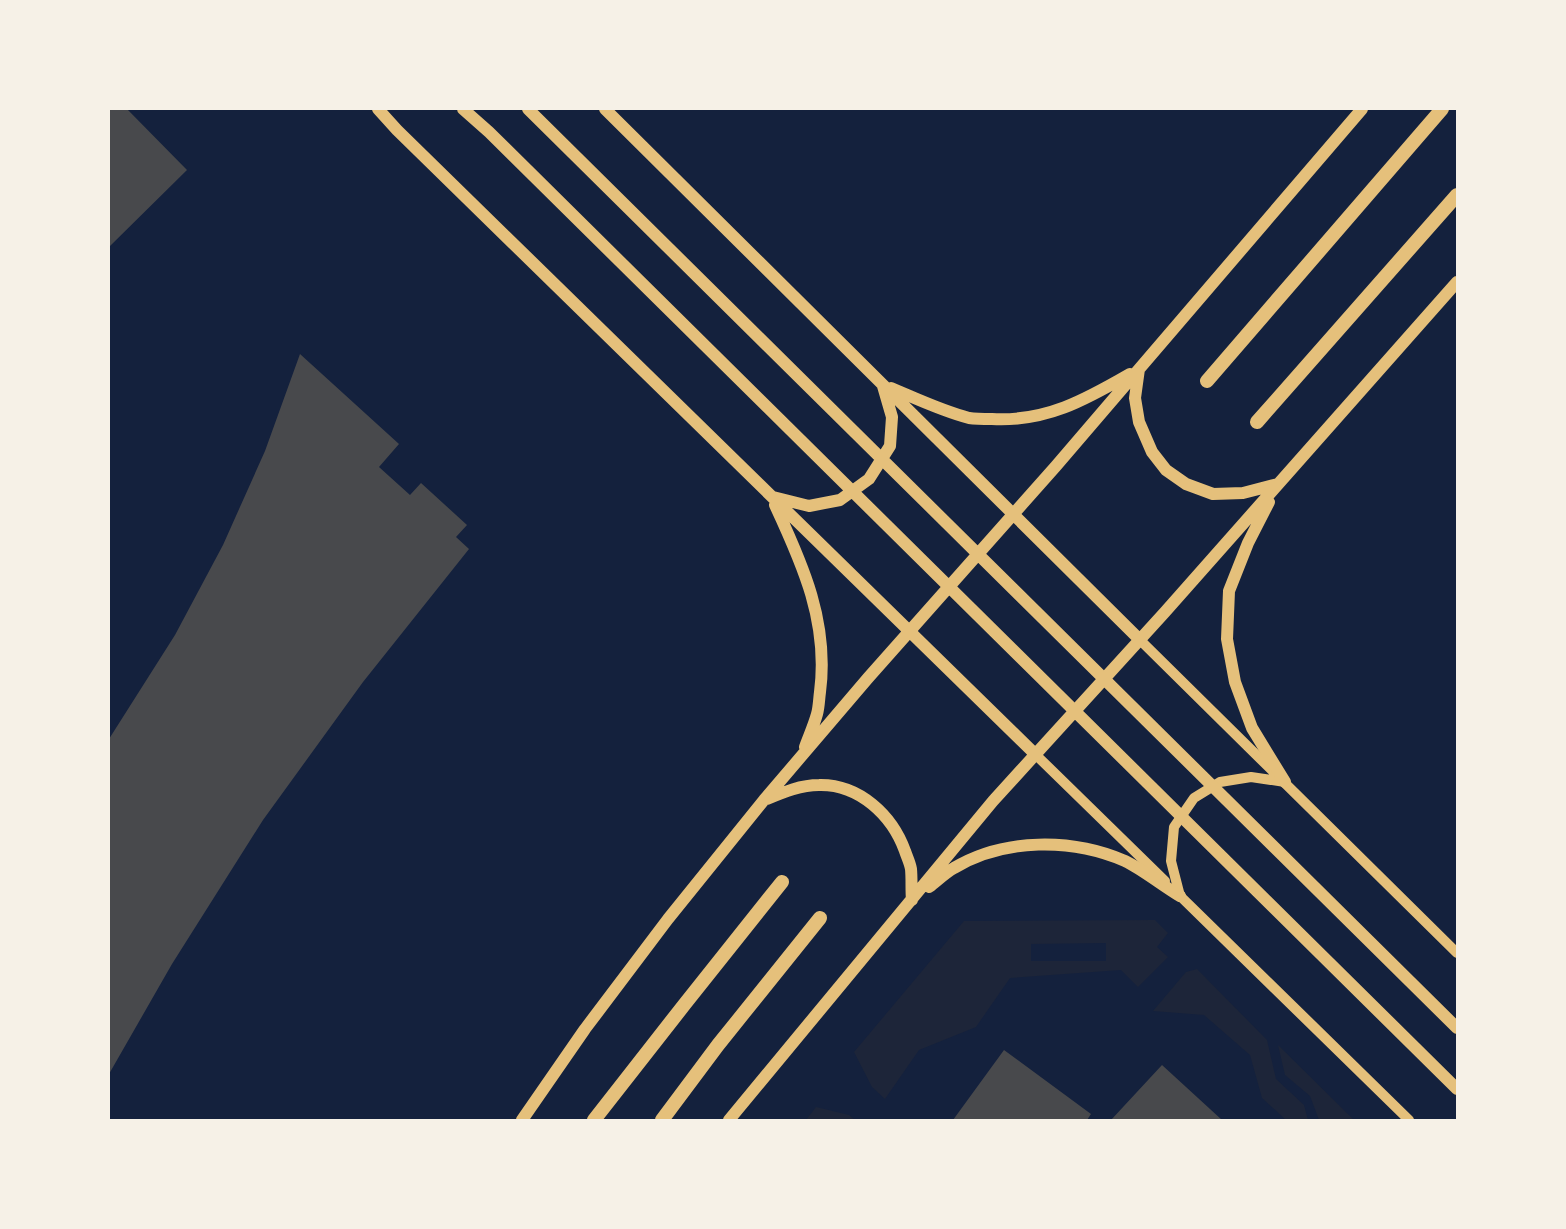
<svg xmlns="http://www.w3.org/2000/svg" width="1566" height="1229" viewBox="0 0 1566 1229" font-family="Jost,sans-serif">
  <rect width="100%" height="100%" fill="#14213d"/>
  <path fill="#1d2539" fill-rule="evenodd" d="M1155,920l13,13 -11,14 11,10 -30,30 -17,-17 -111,8 -34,49 -57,23 -34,49 -13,-12 -18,-35 110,-131zM1106,943v18h-75v-17z
    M1197,969l70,71 9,39 28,26 4,15h-22l-24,-22 -12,-43 -46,-40 -51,-4 33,-39z
    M1278,1045l76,75h-35l-9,-24 -25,-21z
    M816,1107l33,8 6,5h-49z"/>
  <path fill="#48494c" d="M109,109h18l60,61 -78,77z
    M300,354l99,90 -20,23 31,28 11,-12 46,42 -11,12 13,12 -106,133 -100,138 -91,144 -63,110v-335l66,-104 48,-90 42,-94z
    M1004,1050l87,64 -4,6h-134z
    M1162,1065l60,55h-111z"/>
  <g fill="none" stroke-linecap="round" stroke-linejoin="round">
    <path stroke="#e5c07b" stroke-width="10" d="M1140,640l317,313
      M1035,754l130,127
      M1175,891l234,229
      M1180,896l-9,-35 3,-34 20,-29 26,-16 31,-5 34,5"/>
    <path stroke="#e5c07b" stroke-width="12" d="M378,109l19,21 638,624
      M463,109l26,23 968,957
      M528,109l929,919
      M605,109l535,531
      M1139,369l-4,29 4,24 13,30 14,18 20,14 27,10 30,-1 35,-9
      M891,388c26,11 51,23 78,30 7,1 15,1 23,1 54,3 93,-19 138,-45
      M773,497l36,9 31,-6 29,-21 21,-33 2,-29 -9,-31
      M1269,502l-21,41 -19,48 -2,48 8,43 17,46 33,54
      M775,505c28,60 54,118 45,187 -1,7 -1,15 -3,22 -3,11 -8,22 -12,33
      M767,799c17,-7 34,-14 52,-14 40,-1 73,30 86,66 2,6 5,12 6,18 1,10 0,21 1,31
      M929,887c8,-6 16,-14 25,-19 50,-30 118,-30 171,-7 17,8 38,25 55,35
      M522,1120l63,-91 83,-110 96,-119 104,-122 188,-212 306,-357
      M729,1120l264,-319 172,-189 292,-330"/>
    <path stroke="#e5c07b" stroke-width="14" d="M1207,381l235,-272
      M1257,422l200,-227
      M594,1120l90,-115 98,-123
      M662,1120l56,-75 102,-127"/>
  </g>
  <rect width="1566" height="1229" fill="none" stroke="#f6f1e7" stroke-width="220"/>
</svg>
